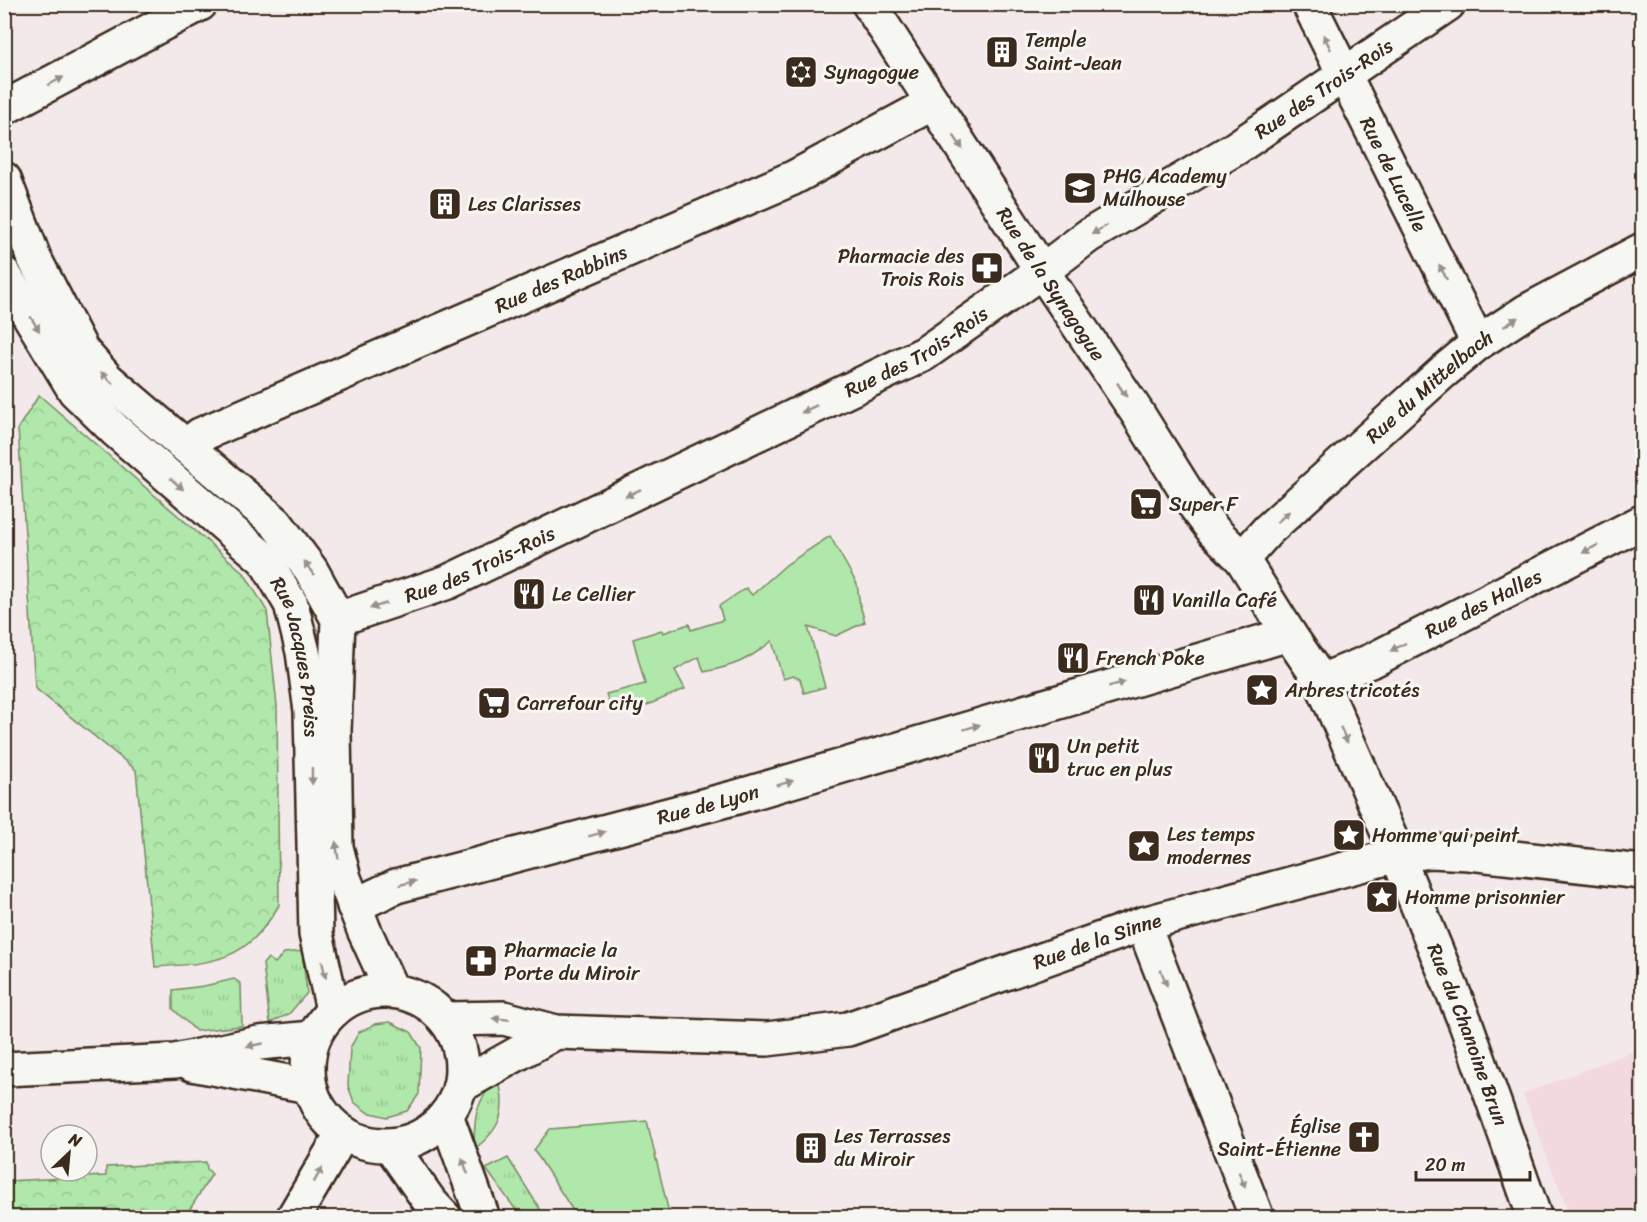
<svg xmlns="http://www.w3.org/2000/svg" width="1647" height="1222" viewBox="0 0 1647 1222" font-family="Sriracha,sans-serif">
  <defs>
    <pattern id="grass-tufts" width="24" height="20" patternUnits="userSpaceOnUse" patternTransform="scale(1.5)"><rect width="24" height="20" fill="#b0e7aa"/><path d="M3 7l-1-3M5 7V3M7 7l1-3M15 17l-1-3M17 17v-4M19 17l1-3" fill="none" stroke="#98c692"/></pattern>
    <pattern id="forest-crowns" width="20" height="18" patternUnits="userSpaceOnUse" patternTransform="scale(1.5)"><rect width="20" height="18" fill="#b0e7aa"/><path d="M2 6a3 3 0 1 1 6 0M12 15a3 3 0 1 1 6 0" fill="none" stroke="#98c692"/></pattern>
  </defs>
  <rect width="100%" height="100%" fill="#f4e9ea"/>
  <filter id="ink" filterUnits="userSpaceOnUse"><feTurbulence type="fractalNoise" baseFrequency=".0167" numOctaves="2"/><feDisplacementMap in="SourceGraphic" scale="12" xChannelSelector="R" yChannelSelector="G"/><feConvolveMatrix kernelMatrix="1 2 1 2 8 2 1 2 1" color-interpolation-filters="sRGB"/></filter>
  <g filter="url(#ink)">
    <path fill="#f2d9e0" d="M1633,1051l9,33v133h-72l-47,-123z"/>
    <path fill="url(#grass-tufts)" stroke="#768864" stroke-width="1.5" d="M302,951l5,42 -18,21 -19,9 -7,-59 5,-6 7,5 9,-10z
      M234,979l7,5 1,42 -46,5 -23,-22v-19l31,-4z
      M390,1022l21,10 10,16 -2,46 -12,17 -20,6 -20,-5 -13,-10 -6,-16 2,-38 9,-16 16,-8z
      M498,1078c9,31 4,51 -24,71 0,-31 1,-48 24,-71z
      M508,1158l37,59h-24l-35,-48z"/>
    <path fill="url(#forest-crowns)" stroke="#768864" stroke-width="1.5" d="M39,395l205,178 23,38 10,95 2,199c-33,57 -64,58 -124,62l-19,-197 -101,-82 -17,-260z
      M206,1162l1,7 5,5 -27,43h-180v-36l101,-5v-9z"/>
    <path fill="#b0e7aa" stroke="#768864" stroke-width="1.5" d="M830,536l27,48 3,21 5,17 -29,14 -28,-9 17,60 -21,6 -4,-14 -7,-3 -10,3 -11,-38c-25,20 -38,25 -68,31l-5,-15 -24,13 10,19 -51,22 -2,-5 -20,5 -6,-17 39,-10 -12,-45 29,-9 1,3 26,-9 2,6 32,-10 -4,-14 27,-18 6,7 35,-31z
      M647,1121l23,96h-93l-43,-67 16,-21z"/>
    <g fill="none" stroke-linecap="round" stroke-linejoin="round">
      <g stroke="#3b2a1e" stroke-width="38">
        <g id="minor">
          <path id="s1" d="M869,4l173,267 94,140 60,96 18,24 28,28 47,75 32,47 68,154 77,189 69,194"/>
          <path id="s2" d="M1309,4l169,339"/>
          <path d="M4,108l196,-104"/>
          <path id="s3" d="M186,446l14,-11 593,-257 140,-75"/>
          <path id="s4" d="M1242,559l26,-29 175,-158 35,-29 49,-32 115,-61"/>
          <path id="s5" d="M338,619l110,-37 476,-228 118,-83 46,-35 148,-88 212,-144"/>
          <path id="s6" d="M1321,681l52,-21 269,-138"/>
          <path id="s7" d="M354,906l42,-20 341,-89 552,-163"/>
          <path d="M1143,924l114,294"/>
          <path id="s8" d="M445,1019l59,-1 52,14 211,7 81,-10 295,-105 254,-69 34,-4 38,2 173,19"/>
          <path d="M460,1086l96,-54"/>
          <path d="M293,1218l50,-85"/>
        </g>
      </g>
      <g stroke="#3b2a1e" stroke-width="38">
        <path id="tertiary" d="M192,1064l117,22
          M4,1069l171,-8 84,-18 54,-5"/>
      </g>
      <g stroke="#3b2a1e" stroke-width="38">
        <g id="secondary">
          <path d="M4,179l30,79 48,93 25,28 169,144 35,47 27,49 -4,112 2,116 8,31 20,52 28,61"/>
          <path id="s9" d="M4,274l71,117 40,39 150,130 26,44 12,48 8,59 5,223 17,76"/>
          <circle cx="385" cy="1068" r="77"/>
          <path d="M446,1115l37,103"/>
          <path d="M390,1145l40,57 15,16"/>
        </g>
      </g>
      <use href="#minor" stroke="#f6f6f2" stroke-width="33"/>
      <use href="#tertiary" stroke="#f6f6f2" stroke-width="33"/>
      <use href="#secondary" stroke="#f6f6f2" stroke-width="33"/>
    </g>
    <defs><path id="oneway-solid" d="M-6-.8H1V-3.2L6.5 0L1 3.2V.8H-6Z" transform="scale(1.5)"/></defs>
    <g fill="#989088">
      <use href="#oneway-solid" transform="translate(1327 42) rotate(-116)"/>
      <use href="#oneway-solid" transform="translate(56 81) rotate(-28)"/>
      <use href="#oneway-solid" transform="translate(958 142) rotate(57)"/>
      <use href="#oneway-solid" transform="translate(1099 230) rotate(149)"/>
      <use href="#oneway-solid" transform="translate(1443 272) rotate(-117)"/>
      <use href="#oneway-solid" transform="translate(1511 322) rotate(-34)"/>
      <use href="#oneway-solid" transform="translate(35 324) rotate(59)"/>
      <use href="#oneway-solid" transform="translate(107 378) rotate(-136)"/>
      <use href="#oneway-solid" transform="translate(1122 390) rotate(56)"/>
      <use href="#oneway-solid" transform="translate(809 409) rotate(154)"/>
      <use href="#oneway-solid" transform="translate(177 484) rotate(41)"/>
      <use href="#oneway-solid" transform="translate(633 493) rotate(154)"/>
      <use href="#oneway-solid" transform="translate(1283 517) rotate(-42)"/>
      <use href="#oneway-solid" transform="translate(1590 549) rotate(153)"/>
      <use href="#oneway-solid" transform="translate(309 568) rotate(-124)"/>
      <use href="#oneway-solid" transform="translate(378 606) rotate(162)"/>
      <use href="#oneway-solid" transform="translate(1398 647) rotate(153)"/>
      <use href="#oneway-solid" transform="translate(1117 684) rotate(-16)"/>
      <use href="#oneway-solid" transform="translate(972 727) rotate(-17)"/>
      <use href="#oneway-solid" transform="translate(1344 735) rotate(66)"/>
      <use href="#oneway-solid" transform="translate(312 776) rotate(89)"/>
      <use href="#oneway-solid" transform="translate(785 783) rotate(-17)"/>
      <use href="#oneway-solid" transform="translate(597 834) rotate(-15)"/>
      <use href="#oneway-solid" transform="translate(337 850) rotate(-99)"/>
      <use href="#oneway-solid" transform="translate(408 883) rotate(-13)"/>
      <use href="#oneway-solid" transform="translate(324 970) rotate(77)"/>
      <use href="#oneway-solid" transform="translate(1164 978) rotate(69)"/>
      <use href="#oneway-solid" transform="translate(501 1019) rotate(-175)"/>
      <use href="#oneway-solid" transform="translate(255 1045) rotate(170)"/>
      <use href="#oneway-solid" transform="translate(465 1166) rotate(-110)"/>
      <use href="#oneway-solid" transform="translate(318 1175) rotate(-60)"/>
      <use href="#oneway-solid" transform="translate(1242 1180) rotate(69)"/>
    </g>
  </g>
  <defs>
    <g id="building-square" transform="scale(1.725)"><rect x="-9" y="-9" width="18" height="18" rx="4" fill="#3b2a1e" stroke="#f6f6f2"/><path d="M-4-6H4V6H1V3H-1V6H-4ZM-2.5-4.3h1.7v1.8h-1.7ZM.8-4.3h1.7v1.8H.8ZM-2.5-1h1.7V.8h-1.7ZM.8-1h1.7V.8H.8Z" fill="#fff"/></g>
    <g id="synagogue-square" transform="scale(1.725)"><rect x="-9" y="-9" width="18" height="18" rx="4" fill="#3b2a1e" stroke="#f6f6f2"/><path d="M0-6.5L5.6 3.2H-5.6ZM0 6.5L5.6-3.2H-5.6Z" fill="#fff"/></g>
    <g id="university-square" transform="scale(1.725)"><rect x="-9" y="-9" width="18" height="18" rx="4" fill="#3b2a1e" stroke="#f6f6f2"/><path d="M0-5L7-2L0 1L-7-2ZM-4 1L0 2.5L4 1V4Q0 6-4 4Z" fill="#fff"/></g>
    <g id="pharmacy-square" transform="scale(1.725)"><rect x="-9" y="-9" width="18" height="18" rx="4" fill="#3b2a1e" stroke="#f6f6f2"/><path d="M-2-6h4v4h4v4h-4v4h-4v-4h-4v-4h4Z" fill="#fff"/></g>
    <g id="supermarket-square" transform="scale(1.725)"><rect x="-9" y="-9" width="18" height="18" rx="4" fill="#3b2a1e" stroke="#f6f6f2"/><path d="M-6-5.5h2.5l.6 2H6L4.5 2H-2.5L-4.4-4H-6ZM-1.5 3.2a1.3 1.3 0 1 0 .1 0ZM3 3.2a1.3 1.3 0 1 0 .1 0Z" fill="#fff"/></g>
    <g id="restaurant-square" transform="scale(1.725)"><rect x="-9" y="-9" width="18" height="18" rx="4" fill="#3b2a1e" stroke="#f6f6f2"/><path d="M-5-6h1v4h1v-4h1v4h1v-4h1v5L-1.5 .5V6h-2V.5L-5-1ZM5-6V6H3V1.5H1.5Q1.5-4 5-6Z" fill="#fff"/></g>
    <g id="sight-square" transform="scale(1.725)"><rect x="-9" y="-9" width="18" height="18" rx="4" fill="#3b2a1e" stroke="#f6f6f2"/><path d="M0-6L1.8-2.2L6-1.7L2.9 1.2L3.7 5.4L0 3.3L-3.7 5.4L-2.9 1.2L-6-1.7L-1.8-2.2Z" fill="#fff"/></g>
    <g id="church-square" transform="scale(1.725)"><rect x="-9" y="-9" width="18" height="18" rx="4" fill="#3b2a1e" stroke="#f6f6f2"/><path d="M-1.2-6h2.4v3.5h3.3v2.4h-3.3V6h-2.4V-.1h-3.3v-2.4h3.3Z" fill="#fff"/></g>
  </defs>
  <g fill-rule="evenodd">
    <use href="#building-square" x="1002" y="52"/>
    <use href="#synagogue-square" x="801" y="72"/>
    <use href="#university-square" x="1080" y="188"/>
    <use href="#building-square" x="445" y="204"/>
    <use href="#pharmacy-square" x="987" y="268"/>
    <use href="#supermarket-square" x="1146" y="504"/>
    <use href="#restaurant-square" x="529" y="594"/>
    <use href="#restaurant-square" x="1149" y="600"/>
    <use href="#restaurant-square" x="1073" y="658"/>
    <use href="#sight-square" x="1262" y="690"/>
    <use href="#supermarket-square" x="494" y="703"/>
    <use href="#restaurant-square" x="1044" y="758"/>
    <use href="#sight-square" x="1349" y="835"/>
    <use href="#sight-square" x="1144" y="846"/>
    <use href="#sight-square" x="1382" y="897"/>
    <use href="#pharmacy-square" x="481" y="961"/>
    <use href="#church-square" x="1364" y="1137"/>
    <use href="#building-square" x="811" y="1148"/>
  </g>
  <g text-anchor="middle" stroke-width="6" stroke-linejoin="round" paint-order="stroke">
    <g font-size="20" fill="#3b2a1e" stroke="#f6f6f2" text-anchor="start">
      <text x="1025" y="47">Temple<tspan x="1025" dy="23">Saint-Jean</tspan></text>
      <text x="824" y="79">Synagogue</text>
      <text x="1103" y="183">PHG Academy<tspan x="1103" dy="23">Mulhouse</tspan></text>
      <text x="468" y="211">Les Clarisses</text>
      <text x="964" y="263" text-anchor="end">Pharmacie des<tspan x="964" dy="23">Trois Rois</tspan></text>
      <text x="1169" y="511">Super F</text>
      <text x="552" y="601">Le Cellier</text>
      <text x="1172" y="607">Vanilla Café</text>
      <text x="1096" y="665">French Poke</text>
      <text x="1285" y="697">Arbres tricotés</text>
      <text x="517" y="710">Carrefour city</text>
      <text x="1067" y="753">Un petit<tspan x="1067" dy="23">truc en plus</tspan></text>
      <text x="1167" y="841">Les temps<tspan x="1167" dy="23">modernes</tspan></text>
      <text x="1372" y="842">Homme qui peint</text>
      <text x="1405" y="904">Homme prisonnier</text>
      <text x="504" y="957">Pharmacie la<tspan x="504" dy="23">Porte du Miroir</tspan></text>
      <text x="1341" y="1133" text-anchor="end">Église<tspan x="1341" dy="23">Saint-Étienne</tspan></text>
      <text x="834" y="1143">Les Terrasses<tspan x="834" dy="23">du Miroir</tspan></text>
    </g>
    <g font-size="20" fill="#3b2a1e" stroke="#f6f6f2">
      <text dy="7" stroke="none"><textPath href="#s5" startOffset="1124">Rue des Trois-Rois</textPath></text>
      <text dy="7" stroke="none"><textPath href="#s2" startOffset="190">Rue de Lucelle</textPath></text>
      <text dy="7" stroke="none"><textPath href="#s3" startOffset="411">Rue des Rabbins</textPath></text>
      <text dy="7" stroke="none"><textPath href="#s1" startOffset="334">Rue de la Synagogue</textPath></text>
      <text dy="7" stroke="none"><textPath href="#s5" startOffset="638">Rue des Trois-Rois</textPath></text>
      <text dy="7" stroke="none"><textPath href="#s4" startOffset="255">Rue du Mittelbach</textPath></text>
      <text dy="7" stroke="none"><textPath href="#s5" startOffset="152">Rue des Trois-Rois</textPath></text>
      <text dy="7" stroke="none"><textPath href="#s6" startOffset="180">Rue des Halles</textPath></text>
      <text dy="7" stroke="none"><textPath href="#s9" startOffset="495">Rue Jacques Preiss</textPath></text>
      <text dy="7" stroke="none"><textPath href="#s7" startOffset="369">Rue de Lyon</textPath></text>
      <text dy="7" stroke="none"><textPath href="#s8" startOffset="670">Rue de la Sinne</textPath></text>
      <text dy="7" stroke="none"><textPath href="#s1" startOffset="1198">Rue du Chanoine Brun</textPath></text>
    </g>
  </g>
  <rect width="1647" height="1222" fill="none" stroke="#f6f6f2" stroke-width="24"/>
  <rect x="12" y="12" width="1623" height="1198" fill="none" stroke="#3b2a1e" stroke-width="2" filter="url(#ink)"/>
  <g transform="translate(69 1153) rotate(26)"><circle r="28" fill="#f6f6f2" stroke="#aba49d" stroke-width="1.5"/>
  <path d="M0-4.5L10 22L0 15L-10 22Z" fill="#3b2a1e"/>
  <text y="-9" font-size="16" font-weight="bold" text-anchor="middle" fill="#3b2a1e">N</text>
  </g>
  <path d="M1416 1171v9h114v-9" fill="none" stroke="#3b2a1e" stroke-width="3"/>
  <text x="1425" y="1171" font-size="18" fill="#3b2a1e" stroke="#f6f6f2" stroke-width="4.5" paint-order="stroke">20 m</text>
</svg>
